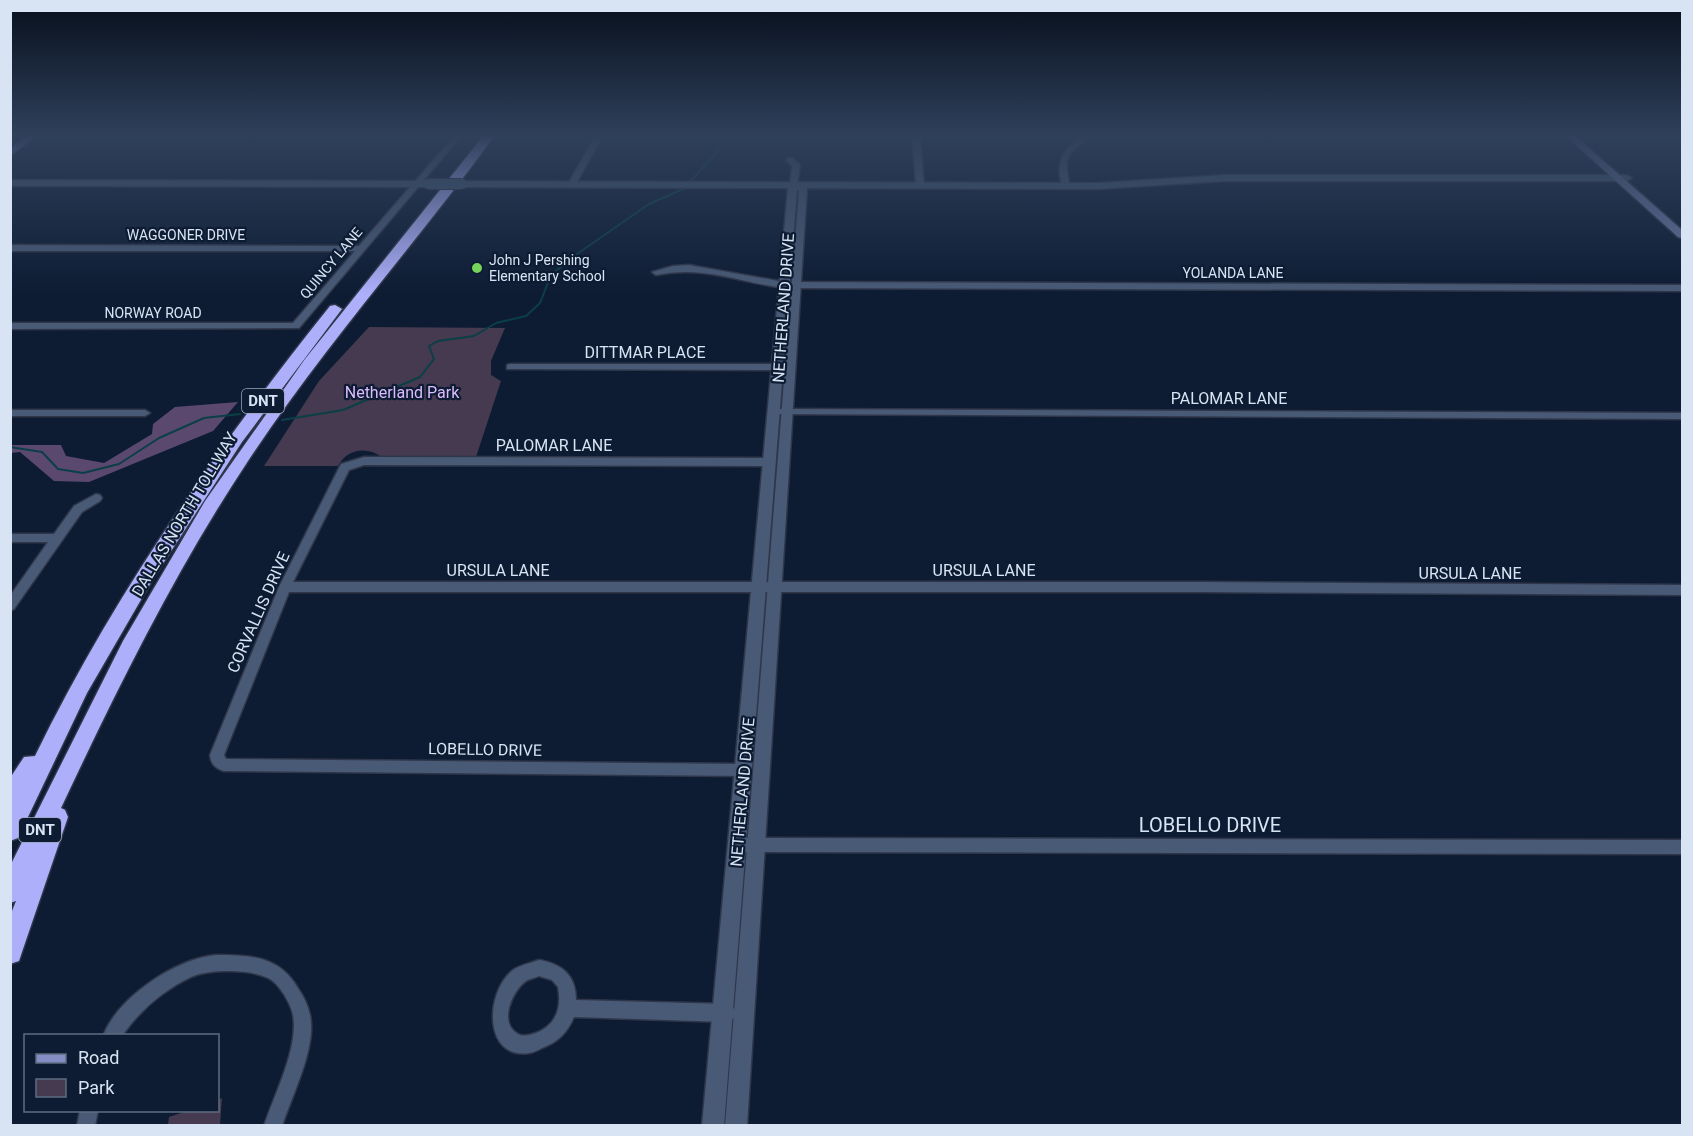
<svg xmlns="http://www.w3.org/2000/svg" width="1693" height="1136" viewBox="0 0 1693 1136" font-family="Roboto,sans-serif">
  <rect width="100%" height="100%" fill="#0d1c33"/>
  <path fill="#453a50" d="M369,327l136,1 -14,33v14l10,6 -25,76h-94c-16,-11 -35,-8 -44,9h-74l55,-85z
    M222,1098l-2,27h-52l1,-8 18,-6 31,-1v-10z"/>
  <path fill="#5b486f" d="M238,402l-25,29 -124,51 -35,-1 -34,-29 -9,1v-8h50l5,11 38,7 48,-29 1,-10 22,-17z"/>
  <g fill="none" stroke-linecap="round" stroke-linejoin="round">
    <path stroke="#0b3f47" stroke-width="2" d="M690,182l27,-30 8,-17
      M282,420l61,-10 77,-33 14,-18 -5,-13 9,-5 36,-5 22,-13 30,-7 14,-13 11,-28 26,-21 72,-50 39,-17
      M10,447l32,5 16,17 25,4 36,-9 40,-26 45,-20 36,-4"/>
    <g stroke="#30364a" stroke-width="3">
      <path id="minor" d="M455,135h7l-163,193 -289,1v-6h283l62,-72h-345v-6l349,1z
        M596,135h7l-27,49 -7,2 -1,-2z
        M912,135h8l4,50 -4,2 -4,-2z
        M1085,135h9c-24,17 -32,18 -24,51l-7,2c-9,-24 0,-42 22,-53z
        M787,158h6l7,7 -3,22 -7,-2 2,-19 -6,-6z
        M689,265l95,17 898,3v6l-898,-3c-45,-6 -82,-23 -128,-13l-4,-3 21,-6z
        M510,364h269l5,3 -5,3 -272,-1v-4z
        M778,409l904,4v6l-908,-5 -1,-2z
        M10,410h135l5,3 -5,3h-135z
        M364,457l406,1 5,4 -5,4 -406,-1 -15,5 -56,112h909l480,3v10l-480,-3h-913l-65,163 2,4 519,5 5,1 2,5 -2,5 -5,1 -521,-5c-9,-3 -13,-7 -14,-16l69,-168 62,-123z
        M96,494l4,1 2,3 -2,3 -18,11 -68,97 -4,2v-15l38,-54h-38v-8h44l20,-28z
        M738,838l944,2v14l-944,-2 -5,-2 -3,-5 3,-5z
        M216,955c35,0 64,1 83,35 5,7 9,16 11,25 7,32 -18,80 -28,111h-18c10,-31 35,-78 29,-111 -2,-11 -14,-32 -25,-37 -18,-9 -58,-9 -77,-1 -27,13 -52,34 -69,59h-19c15,-39 72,-77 113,-81z
        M539,960c23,4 37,15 37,40l151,4 6,3 3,6 -3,6 -6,3 -153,-5c-7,16 -16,25 -32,31 -4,2 -9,5 -13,5 -45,7 -45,-60 -16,-83 7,-5 18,-7 26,-10zM539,976l13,4 6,7c4,21 -2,38 -22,46 -6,2 -13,4 -18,1 -20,-11 -6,-43 8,-53 3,-2 9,-3 13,-5z
        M80,1110h18l-3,16h-18z"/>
    </g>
    <g stroke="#30364a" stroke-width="3">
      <path id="tertiary" d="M1225,175h402l5,3 -5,3h-402l-127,8 -291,-1 -60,938h-22l74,-935 -2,-1 -73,936h-22l86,-938 -326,-1 -5,-3 5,-3 636,2z
        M10,180l418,1 5,3 -5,3 -418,-1z"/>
    </g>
    <g stroke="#30364a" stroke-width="3">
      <path id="secondary" d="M1565,135h9l108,95v8l-4,-1z"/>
    </g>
    <g stroke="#30364a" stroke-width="3">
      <path id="primary" d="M28,135h10l-28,21v-8z"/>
    </g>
    <g stroke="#30364a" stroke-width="3">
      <path id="motorway" d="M484,135h11c-80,110 -172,212 -247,326 -73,110 -131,228 -187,347l4,2 3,7 -46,135 -3,9 -9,3v-48l6,-15 -6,2v-37l113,-225 82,-140 100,-142z
        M335,305l7,4 -100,133 -89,137 -66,114 -69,145 -8,3v-63l14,-21 11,-1c79,-162 183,-310 295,-450z"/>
    </g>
    <use href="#minor" fill="#485a75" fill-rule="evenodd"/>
    <use href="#tertiary" fill="#485a75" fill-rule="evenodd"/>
    <use href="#secondary" fill="#66749d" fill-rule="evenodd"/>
    <use href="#primary" fill="#858dc5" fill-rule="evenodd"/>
    <use href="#motorway" fill="#adaffb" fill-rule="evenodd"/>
    <g stroke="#30364a" stroke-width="12" stroke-linecap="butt">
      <path id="tertiary-bridge" d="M428,184h34"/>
    </g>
    <use href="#tertiary-bridge" stroke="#485a75" stroke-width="10"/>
  </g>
  <linearGradient id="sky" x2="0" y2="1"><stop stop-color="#070f1c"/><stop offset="0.46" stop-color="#2f405b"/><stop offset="1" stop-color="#2f405b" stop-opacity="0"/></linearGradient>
  <rect width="1693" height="294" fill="url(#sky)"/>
  <circle fill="#75d25b" stroke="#0d1c33" stroke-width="2" cx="477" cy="268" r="6"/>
  <g text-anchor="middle" stroke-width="4.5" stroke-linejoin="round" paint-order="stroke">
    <g font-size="14" fill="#d8e3f3" stroke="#0d1c33">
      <text x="186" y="240">WAGGONER DRIVE</text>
      <text transform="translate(331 263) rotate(-50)" y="5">QUINCY LANE</text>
      <text x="1233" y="278">YOLANDA LANE</text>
      <text x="153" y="318">NORWAY ROAD</text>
    </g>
    <g font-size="14" fill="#d8e3f3" stroke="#0d1c33" text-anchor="start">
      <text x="489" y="265">John J Pershing<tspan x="489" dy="16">Elementary School</tspan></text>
    </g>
    <g fill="#0d1c33" stroke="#9ba7b9" stroke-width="1.5">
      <rect x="242" y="389" width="42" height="24" rx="4.5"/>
      <rect x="19" y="818" width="42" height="24" rx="4.5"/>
    </g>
    <g font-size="15" font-weight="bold" fill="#d8e3f3">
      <text x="263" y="406">DNT</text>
      <text x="40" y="835">DNT</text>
    </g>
    <g font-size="16" fill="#d8e3f3" stroke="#0d1c33">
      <text transform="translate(783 308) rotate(-86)" y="6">NETHERLAND DRIVE</text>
      <text x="645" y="358">DITTMAR PLACE</text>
      <text x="1229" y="404">PALOMAR LANE</text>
      <text x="554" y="451">PALOMAR LANE</text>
      <text transform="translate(184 514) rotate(-59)" y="6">DALLAS NORTH TOLLWAY</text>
      <text x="498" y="576">URSULA LANE</text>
      <text x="984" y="576">URSULA LANE</text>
      <text x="1470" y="579">URSULA LANE</text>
      <text transform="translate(258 612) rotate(-66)" y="6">CORVALLIS DRIVE</text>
      <text transform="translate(485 749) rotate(1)" y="6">LOBELLO DRIVE</text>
      <text transform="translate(742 792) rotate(-85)" y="6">NETHERLAND DRIVE</text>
    </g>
    <g font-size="16" fill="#dcbcfe" stroke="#0d1c33">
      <text x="402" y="398">Netherland Park</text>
    </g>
    <g font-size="20" fill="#d8e3f3" stroke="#0d1c33">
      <text x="1210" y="832">LOBELLO DRIVE</text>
    </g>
  </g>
  <rect width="1693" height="1136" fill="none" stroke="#d8e3f3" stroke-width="24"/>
  <rect x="24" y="1034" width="195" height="78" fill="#0d1c33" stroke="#5e6c80" stroke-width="1.5"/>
  <rect x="36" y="1054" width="30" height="9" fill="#858dc5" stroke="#5e6c80" stroke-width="1.5"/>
  <text x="78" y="1064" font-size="18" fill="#d8e3f3">Road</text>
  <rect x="36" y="1079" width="30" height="18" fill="#453a50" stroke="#5e6c80" stroke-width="1.5"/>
  <text x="78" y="1094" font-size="18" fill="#d8e3f3">Park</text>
</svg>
